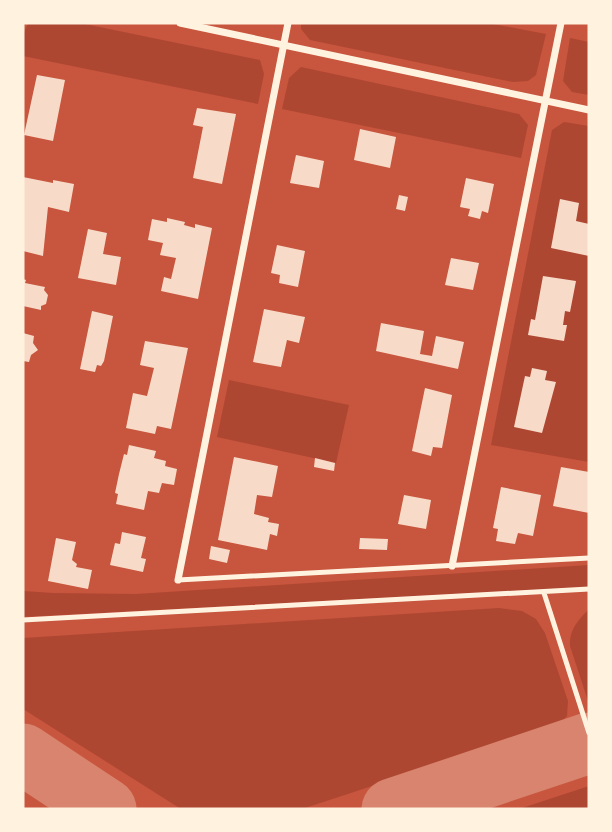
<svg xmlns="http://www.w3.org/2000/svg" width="612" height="832" viewBox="0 0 612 832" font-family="'Source Sans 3',sans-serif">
  <rect width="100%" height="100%" fill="#c8553d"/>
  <path fill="#ae4732" d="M29,23h51l180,37 4,14 -6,30 -235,-48c0,-11 -1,-25 6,-33z
    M301,23h187l58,11 -10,41 -8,6 -15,1 -203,-42 -9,-11z
    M570,38l19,4v53l-17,-3 -9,-11z
    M301,67l218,47 9,11 -7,33 -239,-49 7,-31z
    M564,122l25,4v336l-98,-17 61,-315z
    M229,380l120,25 -13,58 -119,-26z
    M589,565v22l-566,30v-26l30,2 83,1z
    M499,608l23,3 14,8 9,14 23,68 -1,15 -9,9 -256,84h-121l-158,-100v-71z
    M589,609v95l-19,-58c-1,-16 8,-26 19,-37z
    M589,786v23h-70z"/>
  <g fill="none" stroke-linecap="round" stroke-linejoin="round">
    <path stroke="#d8846e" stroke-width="61" d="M23,754l83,55
      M392,809l197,-66"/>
  </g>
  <path fill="#f7dbc8" d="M37,75l28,5 -12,61 -29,-6z
    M197,108l39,6 -14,70 -29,-6 10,-51 -10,-2z
    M360,129l36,8 -6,31 -36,-8z
    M296,155l28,6 -5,27 -29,-5z
    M23,177l30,6v-3l21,4 -5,28 -21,-5 -5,49 -20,-5z
    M466,178l28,6 -6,29 -6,-2 -2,8 -12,-3 2,-7 -10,-2z
    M399,195l9,2 -3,14 -9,-2z
    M560,199l19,4 -3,18 13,3v32l-38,-8z
    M167,218l18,4 -1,3 11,3v-4l17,4 -14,71 -37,-8 3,-14 7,2 5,-21 -16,-3 3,-12 -15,-3 4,-21 15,3z
    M88,229l19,4 -4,21 18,3 -5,28 -38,-7z
    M277,245l28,6 -7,36 -19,-4 1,-8 -9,-2z
    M451,258l28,5 -6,27 -28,-5z
    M543,276l33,5 -6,31 -5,-1 -2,14h4l-3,16 -36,-6 3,-16 4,1z
    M23,279l3,1 -1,3 20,4 -1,3 4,5 -2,9 -5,2v4l-18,-4z
    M264,309l41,8 -6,26 -12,-3 -6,27 -28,-5z
    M92,311l21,5 -9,45 -3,5 -4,-1 -2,7 -15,-3z
    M381,323l43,8 -4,23 12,2 4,-20 28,6 -6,27 -82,-18z
    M23,333l11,3 -1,7 5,7 -7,5 -2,7 -6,-1z
    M145,341l43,7 -17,81 -14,-3 -2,8 -29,-6 7,-35 14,3 7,-28 -14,-3z
    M532,368l15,3 -2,9 11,2 -14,51 -28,-6 11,-51 5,1z
    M425,388l27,7 -10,53 -9,-1 -2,9 -19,-5z
    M129,445l27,6 -2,7 12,3 -1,5 12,3 -3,16 -12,-2 -3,10 -11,-2 -4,19 -28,-6 2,-10 -3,-1 4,-19 5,-20 3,1z
    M234,457l44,9 -6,31 -15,-2 -3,19 15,4 -1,4 11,2 -2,12 -7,-2 -3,16 -49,-10z
    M315,458l20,5 -1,8 -20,-4z
    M561,467l28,5v41l-36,-7z
    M501,487l40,8 -8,41 -15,-3 -3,11 -19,-3 2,-12 -5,-1z
    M404,495l27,5 -5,29 -28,-5z
    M122,532l24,5 -5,21 5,1 -3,13 -33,-7 5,-22 5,1z
    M56,538l20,4 -4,18 5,4 -1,3 16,3 -4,19 -40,-8z
    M360,538l28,1 -1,11 -28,-1z
    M211,546l19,4 -3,13 -18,-4z"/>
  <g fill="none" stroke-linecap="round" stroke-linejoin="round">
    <path stroke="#fff3e0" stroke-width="5" d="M178,580l411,-22
      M544,593l45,140
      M23,620l566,-31"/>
    <path stroke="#fff3e0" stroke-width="7" d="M180,23l409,87
      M452,566l109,-543
      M178,580l110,-557"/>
  </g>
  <rect width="612" height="832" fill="none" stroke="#fff3e0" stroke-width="49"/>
</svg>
